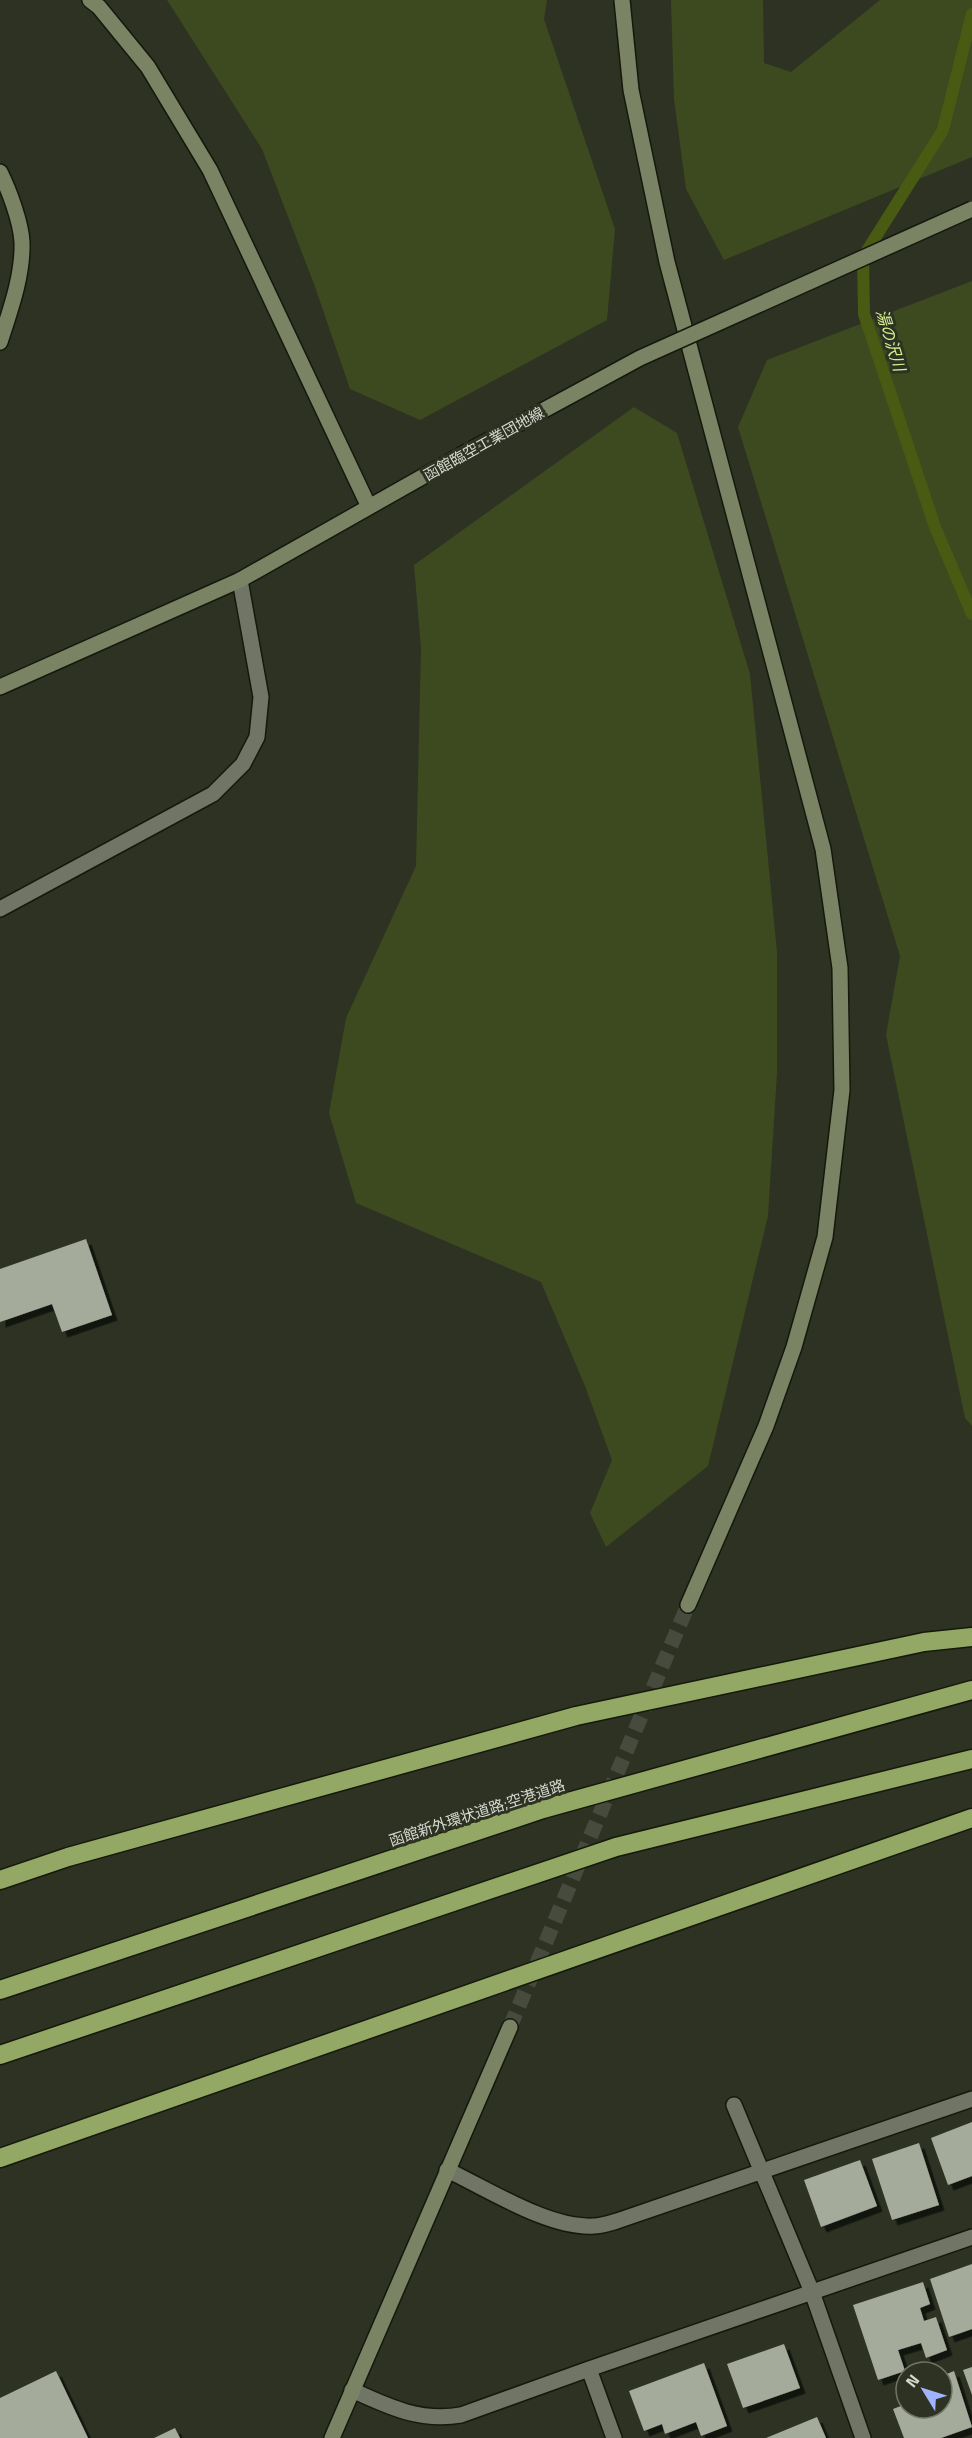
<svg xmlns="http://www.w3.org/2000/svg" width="972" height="2438" viewBox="0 0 972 2438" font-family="'Titillium Web','Noto Sans JP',sans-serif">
  <defs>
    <filter id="shadow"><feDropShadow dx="5.5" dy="5.5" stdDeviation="0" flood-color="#0009"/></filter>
  </defs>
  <rect width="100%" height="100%" fill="#2d3223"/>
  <path fill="#3d4a1f" d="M167,0h380l-3,19 71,210 -8,91 -187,100 -70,-31 -36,-105 -52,-135z
    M671,0h92l1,63 27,9 89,-72h92v157l-248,103 -38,-71 -12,-90z
    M972,281v1145l-7,-8 -79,-383 14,-79 -162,-529 29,-67z
    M634,407l43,26 73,241 27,278v121l-9,143 -60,250 -102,81 -16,-34 22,-53 -27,-74 -44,-104 -185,-79 -27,-90 17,-95 70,-152 5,-218 -7,-83z"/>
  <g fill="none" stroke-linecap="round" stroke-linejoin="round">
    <path stroke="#495a13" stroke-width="12" d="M972,14l-29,116 -80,127 1,57 71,213 37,87"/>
  </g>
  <path fill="#a5ab9a" filter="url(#shadow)" d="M86,1239l26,76 -50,17 -10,-28 -52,18v-53z
    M972,2122v54l-24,9 -17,-47z
    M919,2143l20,62 -47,15 -20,-61z
    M860,2160l17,46 -56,21 -17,-47z
    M972,2264v65l-23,8 -19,-58z
    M923,2282l7,22 -10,4 4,13 12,-4 11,33 -21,8 -5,-15 -23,7 7,21 -27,9 -25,-75z
    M784,2344l16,44 -57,20 -16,-44z
    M704,2363l23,63 -26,10 -5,-14 -31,12 -3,-10 -18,7 -15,-40z
    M972,2367v28l-9,-25z
    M56,2371l32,67h-88v-40z
    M954,2371l18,56 -31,11h-37l-11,-29 13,-5v4h36v-32z
    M817,2417l9,21h-60z
    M175,2428l5,10h-26z"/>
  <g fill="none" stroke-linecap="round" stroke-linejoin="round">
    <path stroke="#464b3d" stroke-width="15" stroke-dasharray="15 8" stroke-linecap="butt" d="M510,2027l178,-422"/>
    <g stroke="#15190c" stroke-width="18">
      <path id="street" d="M0,909l213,-115 30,-30 14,-27 4,-40 -21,-117
        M734,2105l78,187 51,146
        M447,2170c41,19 102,59 147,56 8,0 16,-3 23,-5l355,-122
        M589,2369l383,-132
        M352,2390c37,17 68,32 109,25l128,-46 25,69"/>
    </g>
    <g stroke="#15190c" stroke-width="18">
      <path id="secondary" d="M90,0l9,7 49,60 62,103 159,337
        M622,0l9,90 36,172 156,587 17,119 2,122 -17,147 -31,110 -28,79 -78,179
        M0,172c9,18 21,50 22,70 1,34 -12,69 -22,100
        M0,687l240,-107 221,-125
        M332,2438l178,-411"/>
    </g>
    <g stroke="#15190c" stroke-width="21">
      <path id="highway" d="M0,1880l68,-23 508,-141 348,-74 48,-5
        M0,1990l543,-181 429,-119
        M0,2055l616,-208 356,-88
        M0,2158l972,-340"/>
    </g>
    <use href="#street" stroke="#707565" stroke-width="15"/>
    <use href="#secondary" stroke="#7a8465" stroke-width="15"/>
    <use href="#highway" stroke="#93a864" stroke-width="18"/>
    <g stroke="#15190c" stroke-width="18" stroke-linecap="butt">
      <path id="secondary-bridge" d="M461,455l179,-97 332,-149"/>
    </g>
    <use href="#secondary-bridge" stroke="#7a8465" stroke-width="15"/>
  </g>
  <g text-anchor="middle" stroke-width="6" stroke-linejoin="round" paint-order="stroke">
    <g font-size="15" fill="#d6d9d0" stroke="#2d3223">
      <text transform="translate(484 444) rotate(-29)" y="5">函館臨空工業団地線</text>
      <text transform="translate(477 1813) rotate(-18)" y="5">函館新外環状道路;空港道路</text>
    </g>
    <g font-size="16" font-style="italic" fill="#d2f08f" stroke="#2d3223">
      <text transform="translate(891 340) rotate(73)" y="6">湯の沢川</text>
    </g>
  </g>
  <g transform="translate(924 2390) rotate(308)"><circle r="28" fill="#2d3223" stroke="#717568" stroke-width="1.5"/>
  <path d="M0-4.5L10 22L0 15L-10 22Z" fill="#a0b3fd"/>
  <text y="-9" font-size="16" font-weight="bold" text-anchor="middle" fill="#d6d9d0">N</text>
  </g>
</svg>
